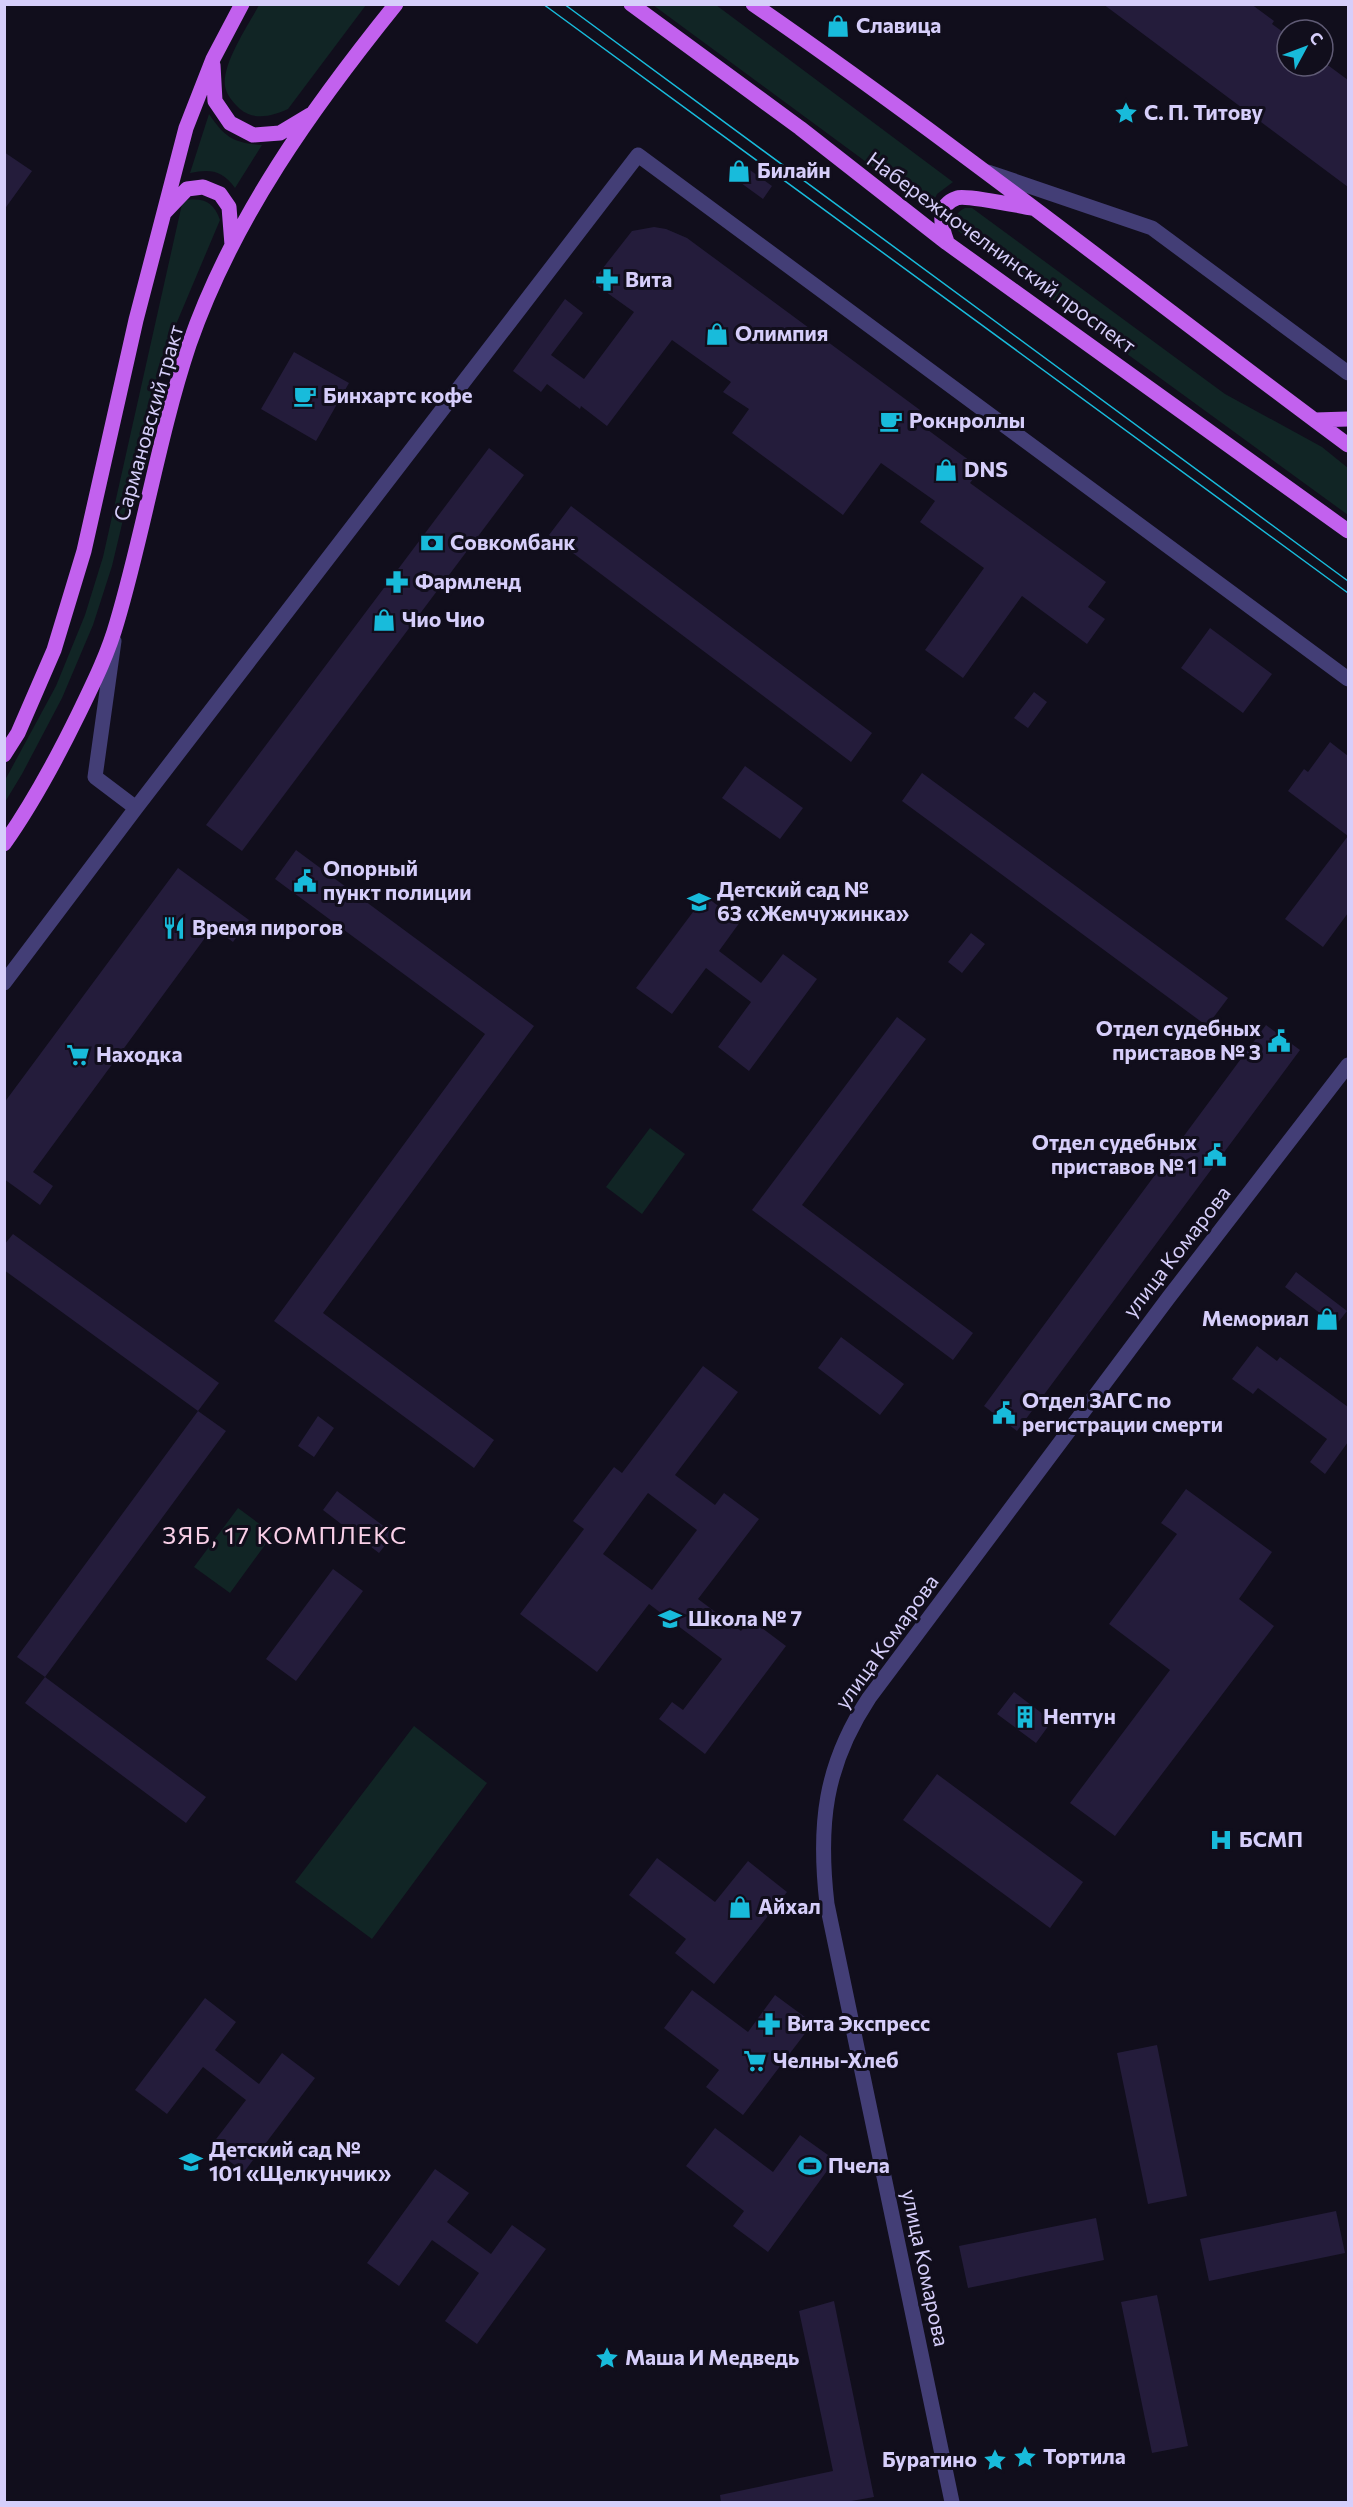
<svg xmlns="http://www.w3.org/2000/svg" width="1353" height="2507" viewBox="0 0 1353 2507" font-family="Commissioner,sans-serif">
  <rect width="100%" height="100%" fill="#110e1c"/>
  <path fill="#112525" d="M259,5h107l-78,104c-15,7 -34,12 -48,0 -5,-5 -12,-12 -14,-19 -8,-21 23,-66 33,-85z
    M653,5h63l237,177 -16,12 -7,15z
    M209,114c16,24 25,29 53,31l-27,43c-13,-18 -25,-19 -45,-15z
    M187,200c18,-2 27,3 33,20l-59,140 -49,206 -19,59 -31,73 -40,76 -17,28 -1,-20 52,-96 29,-71 18,-58 79,-353z
    M965,208h7l253,186 97,53 26,21v47l-391,-285c-5,-9 -1,-18 8,-22z
    M650,1128l35,26 -43,60 -36,-27z
    M238,1508l35,26 -43,59 -36,-26z
    M414,1726l73,57 -115,156 -77,-57z"/>
  <path fill="#241c3b" fill-rule="evenodd" d="M1103,4h148l23,17 -2,3 15,11v31h42l19,14v107z
    M4,152l28,19 -28,39z
    M739,162l33,24 -9,13 -33,-24z
    M654,227l12,2 21,9 233,172 -7,9 68,50 -11,14 136,99 -18,25 17,12 -18,25 -65,-48 -59,82 -38,-28 59,-82 -64,-46 15,-21 -54,-38 -38,52 -111,-82 17,-24 -26,-17 8,-10 -59,-42 -65,86 -26,-20 -1,3 -33,-25 -6,8 -28,-21 52,-72 18,14 -32,42 33,24 50,-67 -42,-30 40,-51z
    M294,352l55,31 -33,58 -55,-32z
    M489,448l35,27 -282,376 -36,-26z
    M571,506l301,227 -21,29 -302,-227z
    M1210,628l62,46 -29,39 -62,-45z
    M1034,692l13,10 -19,26 -14,-10z
    M1330,742l18,14v157l-25,34 -38,-28 63,-83 -60,-45 16,-22 4,3z
    M745,766l58,42 -23,31 -58,-41z
    M922,773l306,225 -21,28 -305,-225z
    M296,850l238,176 -211,287 171,127 -20,28 -200,-147 211,-287 -210,-155z
    M178,868l71,52 -16,22 -20,-15 -180,245 20,14 -13,19 -36,-26v-76z
    M705,896l35,26 -21,29 42,32 22,-29 34,25 -68,92 -31,-24 33,-45 -45,-34 -34,46 -36,-26z
    M971,933l14,11 -23,29 -14,-11z
    M897,1017l29,22 -124,166 171,128 -20,27 -201,-150z
    M1266,1025l34,25 -283,381 -33,-25z
    M13,1234l206,149 -21,28 -194,-141v-25z
    M1296,1272l51,39 -11,14 -51,-38z
    M841,1337l63,47 -24,31 -62,-47z
    M1257,1346l20,15 3,-4 68,50v35l-23,32 -15,-12 17,-23 -69,-51 -5,6 -21,-15z
    M703,1366l35,26 -63,83 40,30 9,-12 35,26 -61,80 43,32 9,-12 36,27 -81,108 -46,-35 13,-17 11,8 39,-51 -73,-55 -52,68 -77,-58 64,-85 -11,-8 41,-54 8,6zM648,1493l49,37 -45,60 -49,-36z
    M198,1411l28,20 -181,246 -28,-20z
    M318,1416l16,12 -20,29 -16,-11z
    M1186,1489l86,63 -33,47 35,27 -159,210 -45,-33 100,-133 -61,-46 68,-90 -16,-11z
    M337,1491l57,43 -15,19 -56,-43z
    M333,1569l30,22 -67,90 -30,-22z
    M45,1677l161,120 -20,26 -161,-120z
    M1014,1692l38,29 -16,22 -39,-29z
    M937,1774l146,108 -33,46 -147,-108z
    M657,1858l58,44 33,-41 39,31 -73,92 -39,-31 11,-14 -57,-44z
    M692,1990l56,42 27,-37 38,28 -70,92 -37,-28 13,-17 -55,-42z
    M205,1998l31,24 -21,28 44,34 23,-31 33,25 -71,94 -34,-25 36,-47 -43,-33 -36,47 -32,-24z
    M1157,2045l30,151 -39,8 -31,-151z
    M715,2128l58,44 27,-37 35,25 -67,92 -35,-26 11,-15 -58,-45z
    M435,2169l34,24 -22,29 44,32 21,-29 34,24 -69,95 -32,-23 34,-48 -47,-33 -33,46 -32,-23z
    M1336,2211l9,42 -136,28 -9,-42z
    M1096,2218l8,42 -136,28 -9,-42z
    M1157,2295l31,151 -36,7 -31,-151z
    M834,2301l40,196 -28,5h-125l-1,-7 113,-24 -34,-160z"/>
  <g fill="none" stroke-linecap="round" stroke-linejoin="round">
    <path stroke="#433e76" stroke-width="15" d="M988,172l164,56 196,145
      M114,641l-19,136 41,31
      M4,983l132,-175 502,-653 710,524
      M952,2502l-125,-598c-9,-78 -3,-138 42,-206l300,-401 179,-232"/>
    <path stroke="#c261ee" stroke-width="15" d="M631,4l169,124 147,115 401,288
      M753,4c204,141 397,294 595,441
      M213,65l2,36 15,22 23,12 27,-2 30,-18
      M165,212l22,-23 16,-2 17,7 9,13 3,38
      M947,242c-6,-16 -11,-37 10,-44 8,-3 63,8 75,10
      M1315,420l33,-1
      M4,755l14,-22 36,-83 30,-99 52,-231 50,-192 27,-69 29,-55
      M4,844c29,-41 53,-86 75,-131 14,-29 29,-59 38,-91 27,-91 42,-187 72,-277 44,-127 124,-238 207,-341"/>
    <path stroke="#18bbdb" stroke-width="1.5" d="M543,4l805,589
      M564,4l784,577"/>
  </g>
  <defs>
    <g id="shop-bare" transform="scale(1.8)"><path d="M-5-2.5h2.3a2.7 3.5 0 0 1 5.4 0H5L5.5 6h-11ZM-1.5-2.5h3a1.5 2.3 0 0 0-3 0Z" fill="#18bbdb" stroke="#110e1c" stroke-width="2.5" paint-order="stroke"/></g>
    <g id="sight-bare" transform="scale(1.8)"><path d="M0-6L1.8-2.2L6-1.7L2.9 1.2L3.7 5.4L0 3.3L-3.7 5.4L-2.9 1.2L-6-1.7L-1.8-2.2Z" fill="#18bbdb" stroke="#110e1c" stroke-width="2.5" paint-order="stroke"/></g>
    <g id="pharmacy-bare" transform="scale(1.8)"><path d="M-2-6h4v4h4v4h-4v4h-4v-4h-4v-4h4Z" fill="#18bbdb" stroke="#110e1c" stroke-width="2.5" paint-order="stroke"/></g>
    <g id="cafe-bare" transform="scale(1.8)"><path d="M-5.5-4.5H6V0H3Q3 3.5 0 3.5H-2.5Q-5.5 3.5-5.5 0ZM3-3.2v2h1.7v-2ZM-6 4.5H4V6H-6Z" fill="#18bbdb" stroke="#110e1c" stroke-width="2.5" paint-order="stroke"/></g>
    <g id="bank-bare" transform="scale(1.8)"><path d="M-6-4H6V4H-6ZM0-2.3a2.3 2.3 0 1 0 0 4.6a2.3 2.3 0 1 0 0-4.6Z" fill="#18bbdb" stroke="#110e1c" stroke-width="2.5" paint-order="stroke"/></g>
    <g id="civic-bare" transform="scale(1.8)"><path d="M-.6-6.5H3V-4.5H.6V-3L4-1V1h2V6H-6V1h2V-1L-.6-3ZM-1.2 2.5V6h2.4V2.5Z" fill="#18bbdb" stroke="#110e1c" stroke-width="2.5" paint-order="stroke"/></g>
    <g id="school-bare" transform="scale(1.8)"><path d="M0-5L7-2L0 1L-7-2ZM-4 1L0 2.5L4 1V4Q0 6-4 4Z" fill="#18bbdb" stroke="#110e1c" stroke-width="2.5" paint-order="stroke"/></g>
    <g id="restaurant-bare" transform="scale(1.8)"><path d="M-5-6h1v4h1v-4h1v4h1v-4h1v5L-1.5 .5V6h-2V.5L-5-1ZM5-6V6H3V1.5H1.5Q1.5-4 5-6Z" fill="#18bbdb" stroke="#110e1c" stroke-width="2.5" paint-order="stroke"/></g>
    <g id="supermarket-bare" transform="scale(1.8)"><path d="M-6-5.5h2.5l.6 2H6L4.5 2H-2.5L-4.4-4H-6ZM-1.5 3.2a1.3 1.3 0 1 0 .1 0ZM3 3.2a1.3 1.3 0 1 0 .1 0Z" fill="#18bbdb" stroke="#110e1c" stroke-width="2.5" paint-order="stroke"/></g>
    <g id="building-bare" transform="scale(1.8)"><path d="M-4-6H4V6H1V3H-1V6H-4ZM-2.5-4.3h1.7v1.8h-1.7ZM.8-4.3h1.7v1.8H.8ZM-2.5-1h1.7V.8h-1.7ZM.8-1h1.7V.8H.8Z" fill="#18bbdb" stroke="#110e1c" stroke-width="2.5" paint-order="stroke"/></g>
    <g id="hospital-bare" transform="scale(1.8)"><path d="M-5-5h3v3.5h4V-5h3V5h-3V1.5h-4V5h-3Z" fill="#18bbdb" stroke="#110e1c" stroke-width="2.5" paint-order="stroke"/></g>
    <g id="stadium-bare" transform="scale(1.8)"><path d="M0-5a6.5 5 0 1 0 0 10a6.5 5 0 1 0 0-10ZM-3.5-1.8h7v3.6h-7Z" fill="#18bbdb" stroke="#110e1c" stroke-width="2.5" paint-order="stroke"/></g>
  </defs>
  <g fill-rule="evenodd">
    <use href="#shop-bare" x="838" y="26"/>
    <use href="#sight-bare" x="1126" y="113"/>
    <use href="#shop-bare" x="739" y="171"/>
    <use href="#pharmacy-bare" x="607" y="280"/>
    <use href="#shop-bare" x="717" y="334"/>
    <use href="#cafe-bare" x="305" y="396"/>
    <use href="#cafe-bare" x="891" y="421"/>
    <use href="#shop-bare" x="946" y="470"/>
    <use href="#bank-bare" x="432" y="543"/>
    <use href="#pharmacy-bare" x="397" y="582"/>
    <use href="#shop-bare" x="384" y="620"/>
    <use href="#civic-bare" x="305" y="881"/>
    <use href="#school-bare" x="699" y="902"/>
    <use href="#restaurant-bare" x="174" y="928"/>
    <use href="#civic-bare" x="1279" y="1041"/>
    <use href="#supermarket-bare" x="78" y="1055"/>
    <use href="#civic-bare" x="1215" y="1155"/>
    <use href="#shop-bare" x="1327" y="1319"/>
    <use href="#civic-bare" x="1004" y="1413"/>
    <use href="#school-bare" x="670" y="1619"/>
    <use href="#building-bare" x="1025" y="1717"/>
    <use href="#hospital-bare" x="1221" y="1840"/>
    <use href="#shop-bare" x="740" y="1907"/>
    <use href="#pharmacy-bare" x="769" y="2024"/>
    <use href="#supermarket-bare" x="755" y="2061"/>
    <use href="#school-bare" x="191" y="2162"/>
    <use href="#stadium-bare" x="810" y="2166"/>
    <use href="#sight-bare" x="607" y="2358"/>
    <use href="#sight-bare" x="1025" y="2457"/>
    <use href="#sight-bare" x="995" y="2460"/>
  </g>
  <g text-anchor="middle" stroke-width="6" stroke-linejoin="round" paint-order="stroke">
    <g font-size="21" font-weight="bold" fill="#d6cefa" stroke="#110e1c" text-anchor="start">
      <text x="856" y="33">Славица</text>
      <text x="1144" y="120">С. П. Титову</text>
      <text x="757" y="178">Билайн</text>
      <text x="625" y="287">Вита</text>
      <text x="735" y="341">Олимпия</text>
      <text x="323" y="403">Бинхартс кофе</text>
      <text x="909" y="428">Рокнроллы</text>
      <text x="964" y="477">DNS</text>
      <text x="450" y="550">Совкомбанк</text>
      <text x="415" y="589">Фармленд</text>
      <text x="402" y="627">Чио Чио</text>
      <text x="323" y="876">Опорный<tspan x="323" dy="24">пункт полиции</tspan></text>
      <text x="717" y="897">Детский сад №<tspan x="717" dy="24">63 «Жемчужинка»</tspan></text>
      <text x="192" y="935">Время пирогов</text>
      <text x="1261" y="1036" text-anchor="end">Отдел судебных<tspan x="1261" dy="24">приставов № 3</tspan></text>
      <text x="96" y="1062">Находка</text>
      <text x="1197" y="1150" text-anchor="end">Отдел судебных<tspan x="1197" dy="24">приставов № 1</tspan></text>
      <text x="1309" y="1326" text-anchor="end">Мемориал</text>
      <text x="1022" y="1408">Отдел ЗАГС по<tspan x="1022" dy="24">регистрации смерти</tspan></text>
      <text x="688" y="1626">Школа № 7</text>
      <text x="1043" y="1724">Нептун</text>
      <text x="1239" y="1847">БСМП</text>
      <text x="758" y="1914">Айхал</text>
      <text x="787" y="2031">Вита Экспресс</text>
      <text x="773" y="2068">Челны-Хлеб</text>
      <text x="209" y="2157">Детский сад №<tspan x="209" dy="24">101 «Щелкунчик»</tspan></text>
      <text x="828" y="2173">Пчела</text>
      <text x="625" y="2365">Маша И Медведь</text>
      <text x="1043" y="2464">Тортила</text>
      <text x="977" y="2467" text-anchor="end">Буратино</text>
    </g>
    <g font-size="21" fill="#d6cefa" stroke="#110e1c">
      <text transform="translate(1001 253) rotate(36)" y="7">Набережночелнинский проспект</text>
      <text transform="translate(149 423) rotate(-74)" y="7">Сармановский тракт</text>
      <text transform="translate(1177 1252) rotate(-52)" y="7">улица Комарова</text>
      <text transform="translate(887 1642) rotate(-54)" y="7">улица Комарова</text>
      <text transform="translate(925 2268) rotate(78)" y="7">улица Комарова</text>
    </g>
    <g font-size="24" letter-spacing="1.5" fill="#fad0e8" stroke="#110e1c">
      <text x="285" y="1544">ЗЯБ, 17 КОМПЛЕКС</text>
    </g>
  </g>
  <rect width="1353" height="2507" fill="none" stroke="#d6cefa" stroke-width="12"/>
  <g transform="translate(1305 48) rotate(49)"><circle r="28" fill="#110e1c" stroke="#605b75" stroke-width="1.5"/>
  <path d="M0-4.5L10 22L0 15L-10 22Z" fill="#18bbdb"/>
  <text y="-9" font-size="16" font-weight="bold" text-anchor="middle" fill="#d6cefa">С</text>
  </g>
</svg>
